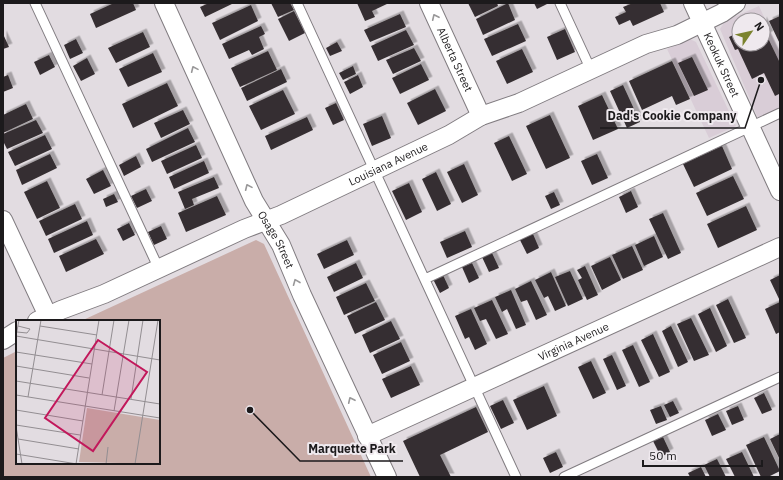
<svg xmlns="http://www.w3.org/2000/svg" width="783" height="480" viewBox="0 0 783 480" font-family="'IBM Plex Sans',sans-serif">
  <defs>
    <filter id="shadow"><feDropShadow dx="3.5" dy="-3.5" stdDeviation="0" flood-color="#0004"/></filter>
  </defs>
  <rect width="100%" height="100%" fill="#e2dce1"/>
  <path fill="#d9cdd7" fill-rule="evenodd" d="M759,6l21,46v56l-22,10 -38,-89 5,-8zM739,20h24v24h-24z
    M690,39l6,3 40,84 -27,12 -42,-89z"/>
  <path fill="#c9ada9" d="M256,240l8,4 107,233h-368v-119l14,-7v112h142v-142h-78z"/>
  <path fill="#362f31" filter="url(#shadow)" d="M114,3h19l3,7 -40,18 -6,-14z
    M209,3h25l-29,14 -5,-10z
    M271,3h19l4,7 -16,7z
    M357,3h32l-17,8 3,6 -10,4z
    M468,3h29l1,3 -23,11z
    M508,3l7,17 -32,15 -7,-16z
    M534,3h15l-12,6z
    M633,3h27l4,9 -31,14 -3,-6 -11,5 -4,-8 11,-5 -3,-5z
    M251,5l7,16 -38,19 -8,-17z
    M294,11l11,22 -16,8 -11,-22z
    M400,14l6,13 -36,15 -6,-12z
    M780,16v28l-11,-23z
    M763,20l7,14 -3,2 13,27v35l-1,-4 -4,2 -11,-23 -12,6 -14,-30 -3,1 -6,-13 10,-5v12h24z
    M518,24l8,17 -34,15 -8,-17z
    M261,26l4,8 -6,3 5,12 -12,6 -3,-5 -20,9 -7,-15z
    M565,29l10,23 -18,8 -10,-23z
    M406,30l8,15 -36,16 -7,-15z
    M143,32l7,15 -34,16 -8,-15z
    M3,34l6,13 -6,2z
    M76,39l7,14 -13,6 -6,-14z
    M337,42l5,9 -12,5 -4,-8z
    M414,48l7,13 -28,13 -7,-14z
    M522,49l11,23 -26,12 -11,-23z
    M268,51l9,19 -37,17 -9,-19z
    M153,53l9,19 -34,15 -9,-18z
    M49,55l6,12 -15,8 -6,-13z
    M692,57l16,33 -14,6 -16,-33z
    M87,58l8,16 -14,7 -8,-15z
    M672,61l18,38 -14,6 -4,-9 -30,14 -13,-29z
    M421,64l8,16 -29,14 -8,-16z
    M353,66l3,8 -13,6 -4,-7z
    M281,69l6,13 -40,19 -6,-13z
    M8,75l5,13 -10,4v-15z
    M358,75l5,12 -13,7 -6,-12z
    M167,83l11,23 -45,22 -11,-24z
    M623,85l17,37 -13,6 -17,-37z
    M435,89l11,22 -28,14 -11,-22z
    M283,90l12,24 -34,16 -12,-24z
    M602,95l16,34 -25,11 -15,-34z
    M336,103l8,17 -11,5 -8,-17z
    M26,104l7,15 -30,14v-18z
    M183,110l7,14 -29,14 -7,-15z
    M550,115l20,43 -24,11 -20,-43z
    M382,116l9,22 -19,8 -9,-22z
    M307,117l6,13 -42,20 -6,-14z
    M36,120l7,13 -36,16 -4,-8v-7z
    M188,128l7,14 -43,20 -6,-13z
    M45,135l7,14 -37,17 -7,-14z
    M509,136l18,38 -15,7 -18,-38z
    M196,145l6,13 -35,16 -6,-13z
    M722,146l10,23 -38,18 -11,-23z
    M50,154l7,14 -35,17 -6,-15z
    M597,154l11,24 -16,7 -11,-24z
    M136,156l5,11 -17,9 -5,-11z
    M204,161l5,12 -35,16 -5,-12z
    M464,164l14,31 -16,8 -15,-31z
    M103,170l8,16 -17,8 -8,-15z
    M436,172l15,32 -14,7 -15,-32z
    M733,176l11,23 -37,17 -11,-23z
    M214,177l5,11 -27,11 2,6 -9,4 -7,-17z
    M47,181l13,27 -23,11 -13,-27z
    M409,183l13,29 -16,8 -14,-29z
    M146,189l6,12 -15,7 -6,-12z
    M631,191l7,16 -12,6 -7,-16z
    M554,192l6,13 -9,4 -6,-13z
    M114,194l4,8 -12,5 -3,-8z
    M217,196l9,19 -40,17 -8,-19z
    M75,204l7,15 -36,17 -7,-15z
    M746,206l11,24 -39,18 -11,-24z
    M663,213l18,40 -13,6 -19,-40z
    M87,221l6,14 -39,18 -6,-14z
    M129,223l6,12 -12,6 -6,-12z
    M161,226l6,13 -13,6 -6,-13z
    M465,231l7,16 -25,11 -7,-16z
    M533,234l6,14 -12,6 -7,-14z
    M654,236l9,21 -19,9 -9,-21z
    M96,239l8,15 -38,18 -7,-16z
    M347,240l7,15 -30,14 -7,-15z
    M632,246l11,24 -20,9 -11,-24z
    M492,253l7,15 -10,4 -7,-15z
    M610,257l11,23 -19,10 -11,-24z
    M356,263l7,15 -29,14 -7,-15z
    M472,263l7,15 -10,5 -7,-16z
    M585,266l13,29 -11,5 -9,-20 4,-2 -5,-8z
    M570,271l13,28 -15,7 -13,-29z
    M551,272l15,34 -11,5 -7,-15 -4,2 -9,-18z
    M443,275l6,13 -9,5 -7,-14z
    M780,275v26l-10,-21z
    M531,281l16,34 -11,5 -9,-20 -6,2 -6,-13z
    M366,283l9,18 -31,14 -8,-18z
    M511,290l15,35 -10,4 -9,-20 -5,3 -7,-15z
    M728,299l18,39 -12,5 -18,-38z
    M492,300l16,34 -12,5 -10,-20 -6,2 -6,-13z
    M376,302l9,18 -30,14 -8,-18z
    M780,302v30l-4,2 -11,-25z
    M710,308l17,38 -11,6 -18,-38z
    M471,309l16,35 -12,6 -6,-13 -4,2 -10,-23z
    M691,318l18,37 -15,6 -17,-37z
    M391,321l9,18 -30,14 -8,-18z
    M671,326l17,36 -10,5 -16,-36z
    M653,334l17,38 -11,5 -18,-37z
    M401,342l9,19 -28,13 -9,-19z
    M633,345l17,37 -11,5 -17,-37z
    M612,355l14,31 -9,4 -14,-31z
    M591,361l15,32 -13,6 -15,-32z
    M411,366l9,19 -29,13 -9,-19z
    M544,386l13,30 -30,14 -14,-30z
    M764,393l8,17 -10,4 -8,-16z
    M503,400l11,23 -13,6 -11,-23z
    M673,401l6,12 -9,4 -6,-12z
    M661,406l6,14 -11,4 -6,-14z
    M738,406l6,14 -12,5 -6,-14z
    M476,407l12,25 -48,23 11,22h-31l-17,-36z
    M718,414l8,16 -14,6 -7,-16z
    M780,434v26l-10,-21z
    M663,437l7,15 -9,5 -8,-16z
    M764,437l16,34 -12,6h-7l-15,-32z
    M556,452l7,15 -13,6 -7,-15z
    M742,452l12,25h-19l-9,-18z
    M717,459l9,18h-16l-6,-12z
    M701,467l5,10h-16l-2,-4z"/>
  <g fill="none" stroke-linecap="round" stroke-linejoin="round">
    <g stroke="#817c80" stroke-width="11">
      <path id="service" d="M35,3l124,266
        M297,3l219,474
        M560,3l31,67
        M425,279l355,-166
        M564,477l216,-100"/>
    </g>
    <g stroke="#817c80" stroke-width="20">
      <g id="minor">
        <path id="s1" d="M164,3l90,198 27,44 21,50 85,182"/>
        <path id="s2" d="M429,3l52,113"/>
        <path id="s3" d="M693,3l87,188"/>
        <path d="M3,220l45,96"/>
        <path id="s4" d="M37,321l24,-11 43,-16 140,-65 37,-14 168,-80 32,-19 38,-13 127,-59 31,-9 45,-22 14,-10"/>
        <path d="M3,340l14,-9"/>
        <path id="s5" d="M367,436l413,-189"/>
      </g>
    </g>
    <use href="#service" stroke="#fff" stroke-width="9"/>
    <use href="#minor" stroke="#fff" stroke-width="18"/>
  </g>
  <defs><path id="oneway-chevron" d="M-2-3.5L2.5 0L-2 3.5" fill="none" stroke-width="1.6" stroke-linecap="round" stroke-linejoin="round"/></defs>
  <g stroke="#999899">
    <use href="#oneway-chevron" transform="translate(435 17) rotate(-115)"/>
    <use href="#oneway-chevron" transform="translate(194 69) rotate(-114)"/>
    <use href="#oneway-chevron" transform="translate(248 187) rotate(-114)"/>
    <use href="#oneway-chevron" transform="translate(296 282) rotate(-112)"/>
    <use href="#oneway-chevron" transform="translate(351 400) rotate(-115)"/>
  </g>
  <g text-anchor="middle" stroke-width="4" stroke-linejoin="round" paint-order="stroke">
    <g font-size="11" fill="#1c1a1c" stroke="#efe9ee">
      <text dy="4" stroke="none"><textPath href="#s2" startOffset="62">Alberta Street</textPath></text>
      <text dy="4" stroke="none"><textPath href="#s3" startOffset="68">Keokuk Street</textPath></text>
      <text dy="4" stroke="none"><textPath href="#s4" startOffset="385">Louisiana Avenue</textPath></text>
      <text dy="4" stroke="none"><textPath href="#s1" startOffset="262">Osage Street</textPath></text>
      <text dy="4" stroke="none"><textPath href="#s5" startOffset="227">Virginia Avenue</textPath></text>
    </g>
  </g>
  <g transform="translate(16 320)">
    <rect width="144" height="144" fill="#e2dce1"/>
    <path d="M71,88l73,12v44l-81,-2z" fill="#c9ada9"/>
    <path fill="none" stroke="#938e92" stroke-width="1" d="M24,6l57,9M1,12l10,1 3,-4 -12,-3M0,16l144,24M0,16l3,-16M0,32l76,12M0,46l73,12M0,61l144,23M0,75l144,23M86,75l12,-75M12,77l13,-77M115,79l12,-79M0,90l67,11M98,91l15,-91M0,105l64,10M0,106l6,38M2,119l61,10M0,134l61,10M60,144l23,-144M90,144l2,-17M119,144l23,-144"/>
    <path fill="#c2185b" fill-opacity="0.15" stroke="#c2185b" stroke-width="2" d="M82,20l49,32 -54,79 -48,-33z"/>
    <rect width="144" height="144" fill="none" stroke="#1c1a1c" stroke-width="2"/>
  </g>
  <path fill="none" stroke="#1c1a1c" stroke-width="1.5" d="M761 80L745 128H600M250 410L300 461H403"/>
  <g fill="#1c1a1c" stroke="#efe9ee" stroke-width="1.5">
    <circle cx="761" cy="80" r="4"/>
    <circle cx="250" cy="410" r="4"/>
  </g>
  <g font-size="12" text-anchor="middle" font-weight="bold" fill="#1c1a1c" stroke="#efe9ee" stroke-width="4" stroke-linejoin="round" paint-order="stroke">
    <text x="672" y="120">Dad's Cookie Company</text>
    <text x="352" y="453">Marquette Park</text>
  </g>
  <rect width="783" height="480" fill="none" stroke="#1c1a1c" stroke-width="8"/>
  <g transform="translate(751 32) rotate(56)"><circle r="19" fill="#efe9ee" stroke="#9b969a"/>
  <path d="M0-3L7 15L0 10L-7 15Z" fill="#7b832e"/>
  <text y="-6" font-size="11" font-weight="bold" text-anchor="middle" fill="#1c1a1c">N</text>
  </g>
  <path d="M643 460v6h119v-6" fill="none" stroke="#1c1a1c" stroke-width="2"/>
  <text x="649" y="460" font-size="12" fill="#1c1a1c" stroke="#efe9ee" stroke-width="3" paint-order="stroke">50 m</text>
</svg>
